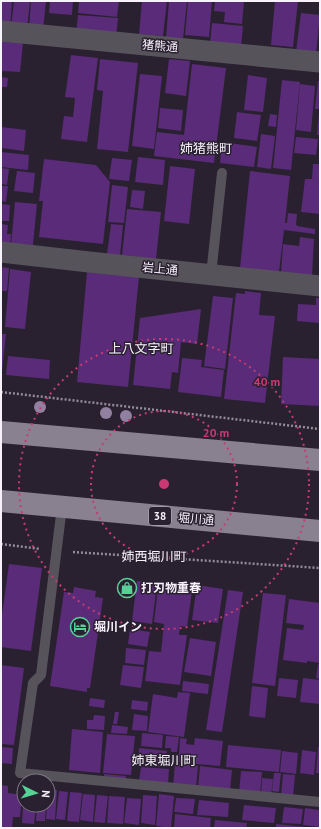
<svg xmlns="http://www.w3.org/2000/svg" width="321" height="829" viewBox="0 0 321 829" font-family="'PT Sans','Noto Sans JP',sans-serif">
  <rect width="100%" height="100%" fill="#2a2130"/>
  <path fill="#592b78" d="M1,1h11l-2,26 -9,-1z
    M14,1h16l-3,28 -16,-2z
    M31,1h15l-3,29 -14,-1z
    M50,1h23l-1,14 -23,-2z
    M79,1h40l-2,16 -39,-4z
    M142,1h25l-4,35 -24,-2z
    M169,1h18l-4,38 -17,-1z
    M188,1h24l-3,36 -24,-2z
    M215,1l29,1 -2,22 -18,-2 1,-10 -11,-1z
    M275,1h23l-5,46 -22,-2z
    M301,13l19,2 -4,39 -20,-2z
    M78,15l40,3 -2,20 -40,-4z
    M212,23l31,3 -2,21 -31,-3z
    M1,41l22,2 -3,29 -19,-1z
    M71,55l27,3 -11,84 -26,-3 3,-23 9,1 2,-19 -10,-1z
    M100,59l38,4 -10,89 -31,-3 6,-58 -6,-1z
    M169,59l21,2 -4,35 -21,-3z
    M192,64l34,4 -12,95 -60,-7 3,-24 27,3z
    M140,74l22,2 -8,73 -22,-3z
    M248,75l19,3 -4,34 -19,-2z
    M1,77l7,1 -1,9h-6z
    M282,80l18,2 -9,88 -18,-2z
    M318,81h2v28h-5z
    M300,84l15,2 -4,46 -15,-2z
    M160,108l23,2 -2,21 -23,-3z
    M237,112l24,3 -4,26 -23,-3z
    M319,113l1,1v21h-3z
    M270,114l7,1 -1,12 -8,-1z
    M1,127l25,3 -2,21 -23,-3z
    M261,134l14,2 -4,33 -14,-2z
    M296,137l22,2 -2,16 -22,-2z
    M222,142l35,5 -3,20 -34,-4z
    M1,152l28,3 -1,15 -27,-3z
    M138,157l27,3 -2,25 -28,-3z
    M112,158l20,2 -3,21 -20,-2z
    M44,159l52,6 14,17 -7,62 -64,-7 4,-36h-4z
    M313,164h7v50l-19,-2 4,-33h7z
    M170,166l25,3 -6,55 -25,-3z
    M1,168l8,1 -2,16 -6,-1z
    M17,171l18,2 -2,20 -19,-2z
    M250,171l40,5 -5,47h2l1,-10 9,1 -1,11h1v1l18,3v5l-31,-4 -5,42 -39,-4z
    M112,185l16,2 -4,36 -16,-1z
    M1,186h7l-2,16 -5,-1z
    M132,190l13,1 -2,18 -13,-2z
    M15,202l22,2 -4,41 -22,-1z
    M1,204l9,1 -1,16h-8z
    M127,209l34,3 -5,47 -34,-4z
    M1,224l7,1 -1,9h4l-1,12 -9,-1z
    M111,224l12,1 -3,31 -13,-2z
    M300,237l14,2 -2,37 -31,-3 2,-29 16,2z
    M1,267l8,1 -2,23h-6z
    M10,269l21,3 -6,57 -20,-2z
    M87,272l52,5 -11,110 -51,-5z
    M245,291l16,2 -2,22 16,1 -10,87 -41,-4 12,-106 9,1z
    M213,296l20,2 -8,71 -21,-3z
    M316,298h4v25l-23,-2 1,-17 18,1z
    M201,309l-4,35 -16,-2 -3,31 -6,-1 -2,17 -37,-4 7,-67z
    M1,334h5l-4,37h-1z
    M8,356l42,4 -1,19 -43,-4z
    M283,357l37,2v47l-39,-2z
    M182,358l20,2 -1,7 23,3 -3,27 -43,-5z
    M9,564l33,4 -11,83 -30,-4v-25z
    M137,581l20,3 -5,40 -20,-3z
    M184,583l9,1 -6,43 -7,-1 -1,9h8l-7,50 -35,-4 4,-30 12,1 3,-28 -10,-2 4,-34 25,3z
    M197,585l26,4 -5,34 -26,-3z
    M74,587l22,4 -1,6 8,1 -13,90h-3v4l-37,-6 14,-94 9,1z
    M228,590l15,2 -21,140 -16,-2z
    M263,593l23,2 -11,91 -23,-3z
    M289,599l31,4v60l-13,-2v2l-24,-3 4,-32 16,2 1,-5 -18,-2z
    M130,629l20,3 -3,15 -19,-3z
    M190,638l26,4 -5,34 -27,-4z
    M126,648l20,2 -2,15 -19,-2z
    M318,664l2,1v14l-4,-1z
    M1,665l23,3 -10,77 -13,-1z
    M123,665l21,2 -3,21 -21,-3z
    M279,678l19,2 -2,18 -19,-2z
    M303,678l17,2v24l-20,-2z
    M183,681l26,3 -1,10 -26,-3z
    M252,686l16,2 -3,30 -16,-2z
    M178,692l12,1 -6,44 -36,-5 5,-38 24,4z
    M90,698l15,2 -1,8 -15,-2z
    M132,700l16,2 -1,9 -16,-2z
    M115,712h4l-2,12h-4z
    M134,714l14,2 -1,15 -15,-1z
    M94,715l11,1 -1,14 -17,-1v-9h6z
    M112,725l16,2 -1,7 -16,-1z
    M72,729l31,3 -3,41 -31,-3z
    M142,733l21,2 -1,13 -21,-2z
    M107,734l28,2 -4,39 -28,-2z
    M166,736l13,1 -2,15h-6v-4h-6z
    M180,738l7,1 -1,5 8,1 1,-7 28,3 -3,25 -45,-4 1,-8h3z
    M228,745l53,5 -2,22 -53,-5z
    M1,747l12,1 -1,16 -11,-1z
    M318,747h2v26h-4z
    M139,748l28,3 -2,16 -27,-2z
    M302,750l14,2 -2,23 -14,-2z
    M282,751l16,2 -2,21 -16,-2z
    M175,764l23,2 -2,22 -23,-2z
    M200,766l32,4 -2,21 -32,-3z
    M141,767l28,2 -1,15 -29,-3z
    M241,771l21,1 -2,23 -21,-2z
    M274,773h7l-2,19 -7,-1z
    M104,774l22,2 -1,5 -21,-2z
    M283,774l12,1 -2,22 -12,-1z
    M262,778l11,1 -2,17 -10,-1z
    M1,785l7,1v7l14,2 -2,22h-7l-1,11h-11z
    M49,789l8,1 -2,30 -9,-1 1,-14h1z
    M59,791l9,1 -3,28 -9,-1z
    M70,792l12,1 -3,29 -12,-1z
    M83,794l12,1 -2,27 -13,-2z
    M159,794l15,2 -3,32 -15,-2z
    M97,795l11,1 -3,27 -11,-1z
    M143,795l14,1 -2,29 -14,-2z
    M109,796l16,1 -2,27 -16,-1z
    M127,798l14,1 -2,26 -15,-2z
    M176,798l19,1 -2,15 -19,-2z
    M199,800l30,3 -1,14 -31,-2z
    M23,805h13l-2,19 -12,-1z
    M37,805h9l-1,16h-9z
    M244,805l32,3 -2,15 -32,-3z
    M284,807l19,2 -2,15 -19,-1z
    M305,808l15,2v17l-17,-2z
    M175,814l36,4 -1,10h-36z
    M215,820l32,3 -1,5h-32z
    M276,824l30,3v1h-30z"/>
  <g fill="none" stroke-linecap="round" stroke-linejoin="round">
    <path stroke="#938c99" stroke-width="2.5" stroke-dasharray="2 2" stroke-linecap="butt" d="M1,392l319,37
      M1,544l39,5
      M73,552l247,16"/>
    <path stroke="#57535b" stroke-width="10" d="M211,275l11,-102
      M62,507l-21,168 -8,8 -13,90 300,29"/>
    <path stroke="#57535b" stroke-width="21" d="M1,31l319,31
      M1,252l88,10 231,24"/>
    <path stroke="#898090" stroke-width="22" d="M1,432l319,28
      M1,501l319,30"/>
  </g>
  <g fill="#91809f">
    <circle cx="40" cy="407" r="6"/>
    <circle cx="106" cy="413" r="6"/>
    <circle cx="126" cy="416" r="6"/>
  </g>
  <g fill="none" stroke="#ca3973" stroke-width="2" stroke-dasharray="2 4">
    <circle cx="164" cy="484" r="73"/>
    <circle cx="164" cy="484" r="145"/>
  </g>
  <defs>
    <g id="shop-ring" transform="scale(1)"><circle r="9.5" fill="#2a2130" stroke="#53d396" stroke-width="1.5"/><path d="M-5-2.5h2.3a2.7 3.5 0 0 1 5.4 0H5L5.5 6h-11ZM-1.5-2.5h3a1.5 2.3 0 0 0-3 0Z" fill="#53d396"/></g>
    <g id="hotel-ring" transform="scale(1)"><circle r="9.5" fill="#2a2130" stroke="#53d396" stroke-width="1.5"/><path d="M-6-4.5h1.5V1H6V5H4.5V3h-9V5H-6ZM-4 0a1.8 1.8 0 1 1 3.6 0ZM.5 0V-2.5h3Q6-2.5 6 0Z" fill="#53d396"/></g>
  </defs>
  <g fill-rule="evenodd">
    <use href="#shop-ring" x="127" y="588"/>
    <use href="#hotel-ring" x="80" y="627"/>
  </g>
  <g text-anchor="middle" stroke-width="3" stroke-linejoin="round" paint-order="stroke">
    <rect fill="#2a2130" stroke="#bab3c0" stroke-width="1" x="149" y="507" width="22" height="18" rx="3"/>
    <g font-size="11" font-weight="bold" fill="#f8f2fd">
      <text x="160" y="520">38</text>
    </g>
    <g font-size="12" fill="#f8f2fd" stroke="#2a2130">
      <text transform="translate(160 46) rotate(5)" y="4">猪熊通</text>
      <text transform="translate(160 269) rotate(6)" y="4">岩上通</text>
      <text transform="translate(196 519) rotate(5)" y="4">堀川通</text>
    </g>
    <g font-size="12" font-weight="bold" fill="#f8f2fd" stroke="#2a2130" text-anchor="start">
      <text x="141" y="592">打刃物重春</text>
      <text x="94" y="631">堀川イン</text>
    </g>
    <g font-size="13" fill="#f8f2fd" stroke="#2a2130">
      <text x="206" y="153">姉猪熊町</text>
      <text x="141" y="353">上八文字町</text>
      <text x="154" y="561">姉西堀川町</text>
      <text x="164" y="765">姉東堀川町</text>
    </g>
  </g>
  <circle cx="164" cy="484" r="6" fill="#ca3973" stroke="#2a2130" stroke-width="2"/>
  <g font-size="12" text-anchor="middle" font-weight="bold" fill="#ca3973" stroke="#2a2130" stroke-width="3" stroke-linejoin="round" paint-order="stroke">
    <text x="267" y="386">40 m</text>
    <text x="216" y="437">20 m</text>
  </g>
  <rect width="321" height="829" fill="none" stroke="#f8f2fd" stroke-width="4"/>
  <g transform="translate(36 793) rotate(95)"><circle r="19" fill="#2a2130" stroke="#7c7582"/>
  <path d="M0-3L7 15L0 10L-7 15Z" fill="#53d396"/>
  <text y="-6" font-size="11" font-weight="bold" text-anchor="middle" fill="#f8f2fd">N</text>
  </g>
</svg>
